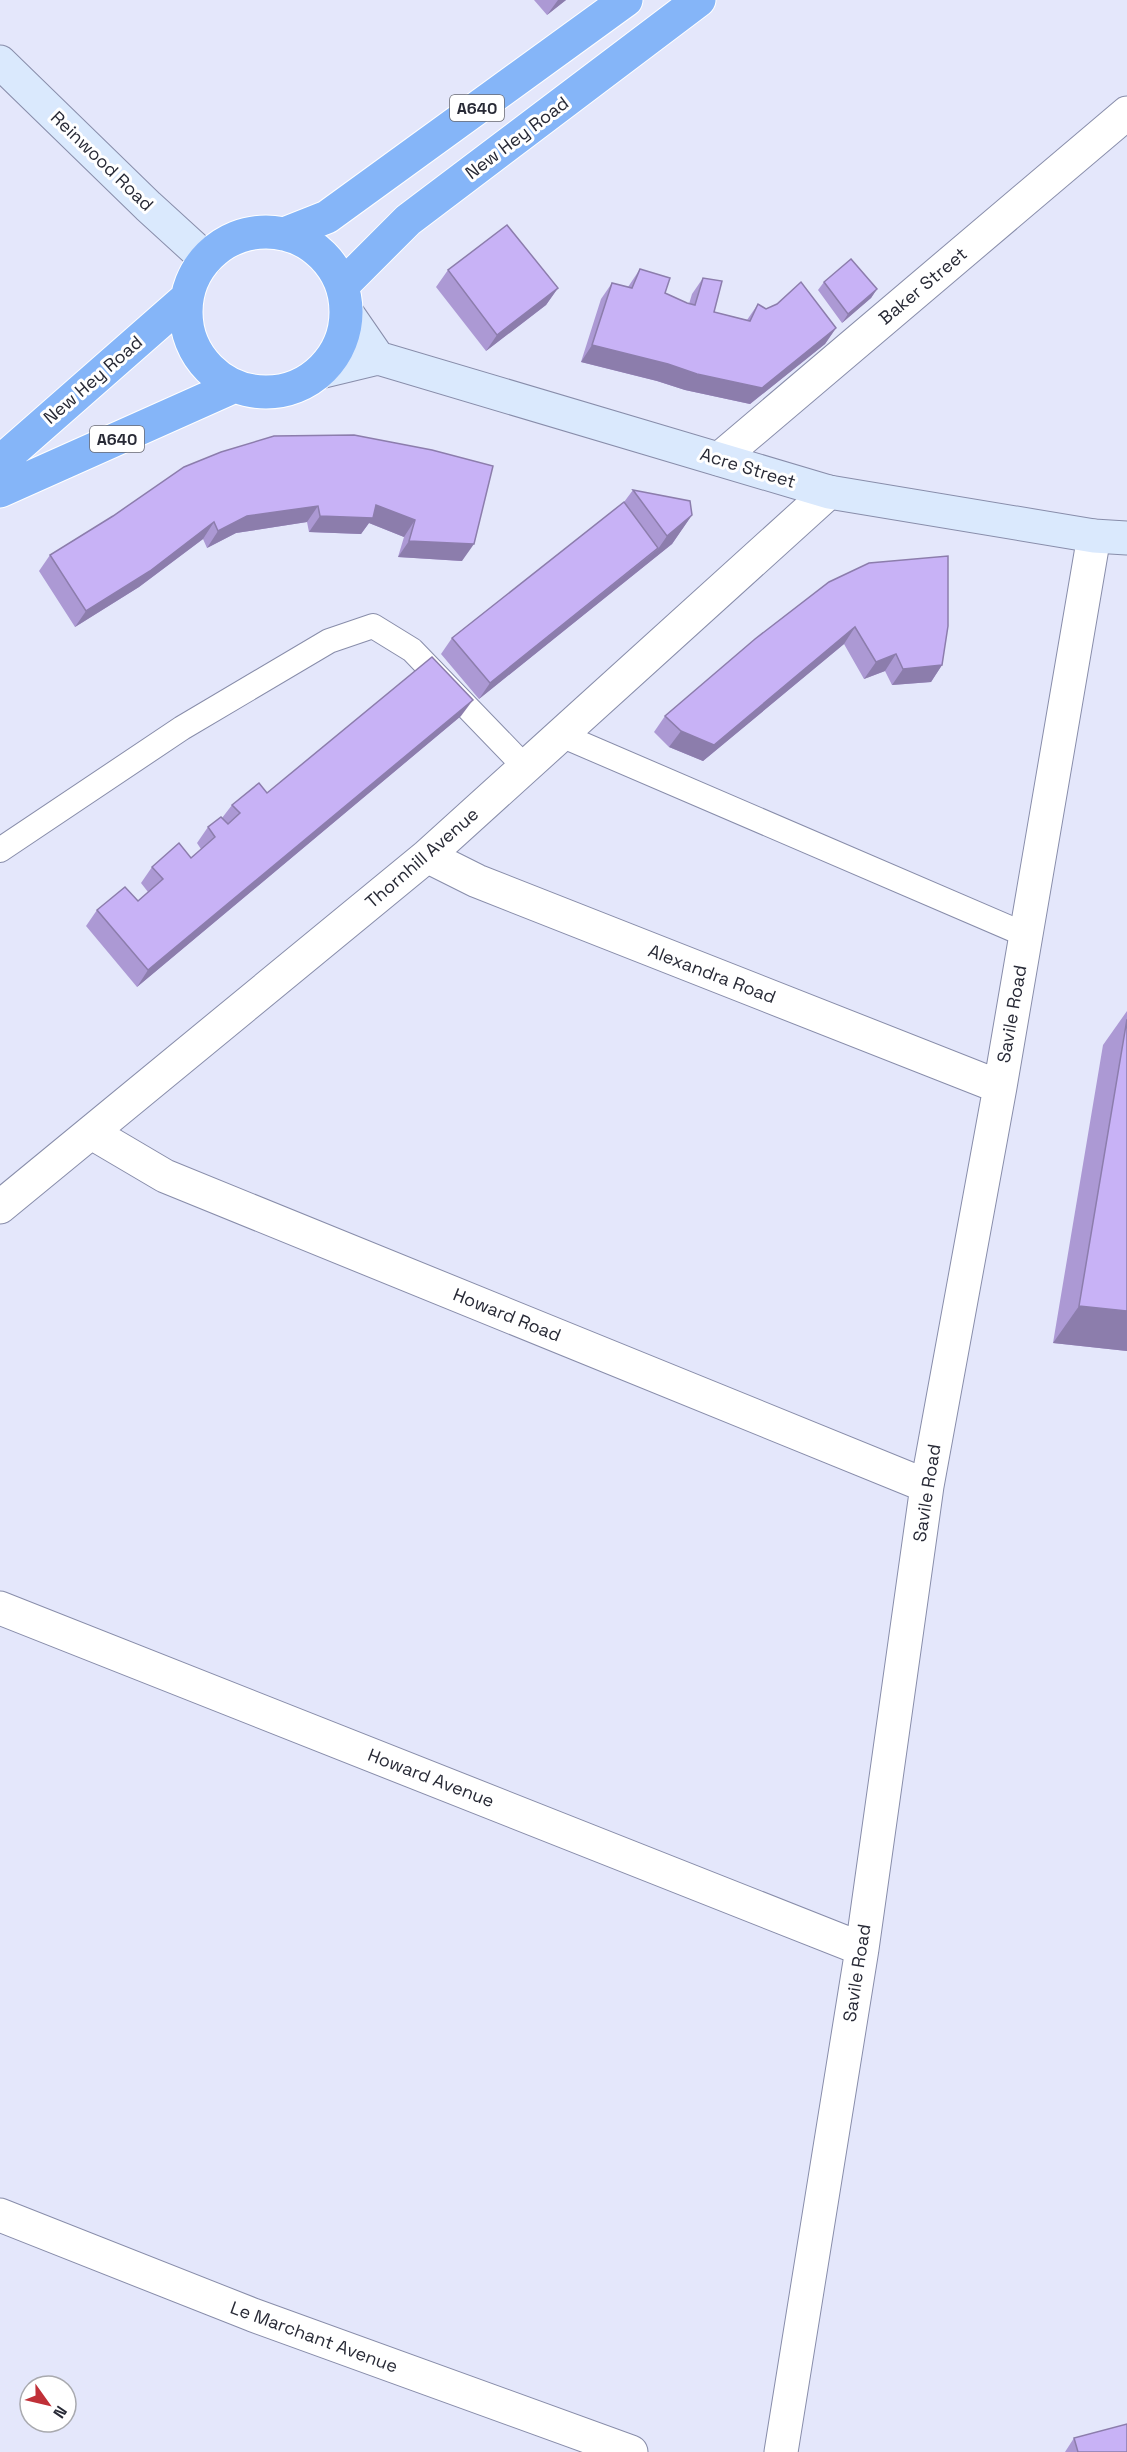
<svg xmlns="http://www.w3.org/2000/svg" width="1127" height="2452" viewBox="0 0 1127 2452" font-family="'Space Grotesk',sans-serif">
  <rect width="100%" height="100%" fill="#e4e7fb"/>
  <g fill="none" stroke-linecap="round" stroke-linejoin="round">
    <g stroke="#888daa" stroke-width="26">
      <path id="lane" d="M561,735l465,200
        M0,850l182,-122 147,-87 44,-15 39,24 113,117"/>
    </g>
    <g stroke="#888daa" stroke-width="35">
      <path id="street" d="M719,459l408,-346
        M427,856l50,25 523,206
        M92,1133l73,43 762,310
        M0,1207l427,-351 402,-364
        M0,1608l862,341
        M0,2215l253,100 378,137
        M781,2452l81,-503 65,-463 73,-399 94,-551"/>
    </g>
    <g stroke="#888daa" stroke-width="35">
      <path id="secondary" d="M0,62l148,144 58,53
        M347,313l31,45
        M320,372l58,-14 451,134 265,44 33,2"/>
    </g>
    <g stroke="#fff" stroke-width="35">
      <path id="highway" d="M186 312a80 80 0 1 1 160 0a80 80 0 1 1-160 0Z
        M284,234l43,-17 299,-217
        M343,285l65,-65 291,-220
        M0,462l187,-164
        M0,491l235,-105"/>
    </g>
    <use href="#lane" stroke="#fff" stroke-width="24"/>
    <use href="#street" stroke="#fff" stroke-width="33"/>
    <use href="#secondary" stroke="#dae9fd" stroke-width="33"/>
    <use href="#highway" stroke="#85b5f8" stroke-width="33"/>
  </g>
  <path fill="#ac99d4" d="M534,0h32l-19,15z
    M640,269l25,24 24,11 3,-10 11,-16 11,34 33,8 11,-16 8,5 70,19 -11,16 -75,60 -65,-14 -28,-9 -76,-19 20,-63 11,-16 16,4z
    M448,270l110,18 -12,17 -60,46 -50,-64z
    M824,282l53,7 -6,9 -29,25 -24,-33z
    M354,435l108,126 -64,-4 6,-20 -35,-14 -8,11 -52,-2 -2,-10 -71,11 -29,15 -4,-9 -64,48 -64,40 -36,-56 11,-16z
    M633,490l59,25 -20,29 -193,155 -38,-45 11,-16 172,-136z
    M829,582l113,83 -11,17 -39,3 -7,-14 -21,8 -20,-35 -141,117 -34,-14 -15,-15 11,-16z
    M461,716l-324,271 -51,-61 11,-16 41,-9 10,-9 -7,-9 11,-16 39,-9 10,-9 -4,-6 11,-16 14,-9 10,-13 35,-12z
    M1127,1011v340l-74,-8 50,-298z
    M1074,2438l53,14h-62z"/>
  <path fill="#8c7dac" d="M558,0h8l-19,15z
    M558,288l-12,17 -60,46 11,-16z
    M877,289l-6,9 -29,25 6,-9z
    M836,328l-11,16 -75,60 -65,-14 -28,-9 -76,-19 11,-17z
    M376,505l39,15 -11,17 -35,-14 -8,11 -52,-2 11,-16z
    M318,506l-11,16 -71,11 -29,15 11,-17 29,-15z
    M692,515l-20,29 -193,155 11,-16 168,-134 9,-13z
    M214,522l-11,17 -64,48 -64,40 11,-16z
    M409,541l65,3 -12,17 -64,-4z
    M855,627l-11,17 -141,117 -34,-14 12,-16z
    M896,654l-11,17 -21,8 12,-17z
    M942,665l-11,17 -39,3 11,-16z
    M473,700l-12,16 -324,271 11,-17z
    M1079,1306l48,5v40l-74,-8z"/>
  <path fill="#c8b2f6" stroke="#8c7dac" stroke-width="1.5" d="M507,225l51,63 -61,47 -49,-65z
    M851,259l26,30 -29,25 -24,-32z
    M640,269l30,9 -5,15 22,10 8,2 8,-27 19,3 -8,31 36,9 8,-17 8,5 11,-5 24,-22 35,46 -74,60 -65,-14 -29,-10 -76,-19 20,-62 20,5z
    M354,435l78,15 61,16 -19,78 -65,-3 6,-21 -39,-15 -3,13 -53,-2 -2,-10 -71,10 -29,15 -4,-9 -64,49 -64,40 -36,-56 63,-39 71,-49 37,-15 53,-16z
    M633,490l57,11 2,14 -25,21z
    M624,502l34,46 -168,135 -38,-45z
    M948,556v70l-6,39 -39,4 -7,-15 -20,8 -21,-35 -141,118 -33,-14 -16,-15 90,-77 74,-57 40,-19z
    M432,657l41,43 -325,270 -51,-60 28,-23 13,14 25,-22 -11,-12 27,-24 12,15 24,-21 -7,-10 13,-10 7,7 12,-11 -8,-8 27,-22 8,10z
    M1127,1019v292l-48,-5z
    M1127,2424v28h-49l-4,-14z"/>
  <g text-anchor="middle" stroke-width="6" stroke-linejoin="round" paint-order="stroke">
    <g fill="#fff" stroke="#686a72" stroke-width="1.5">
      <rect x="450" y="95" width="54" height="26" rx="4.5"/>
      <rect x="90" y="426" width="54" height="26" rx="4.5"/>
    </g>
    <g font-size="16" font-weight="bold" fill="#282a36">
      <text x="477" y="114">A640</text>
      <text x="117" y="445">A640</text>
    </g>
    <g font-size="18" fill="#282a36" stroke="#fff">
      <text transform="translate(517 138) rotate(-37)" y="6">New Hey Road</text>
      <text transform="translate(102 161) rotate(44)" y="6">Reinwood Road</text>
      <text transform="translate(923 286) rotate(-40)" y="6">Baker Street</text>
      <text transform="translate(93 380) rotate(-41)" y="6">New Hey Road</text>
      <text transform="translate(748 468) rotate(17)" y="6">Acre Street</text>
      <text transform="translate(422 858) rotate(-41)" y="6">Thornhill Avenue</text>
      <text transform="translate(712 974) rotate(21)" y="6">Alexandra Road</text>
      <text transform="translate(1012 1014) rotate(-80)" y="6">Savile Road</text>
      <text transform="translate(507 1315) rotate(22)" y="6">Howard Road</text>
      <text transform="translate(927 1493) rotate(-81)" y="6">Savile Road</text>
      <text transform="translate(431 1778) rotate(21)" y="6">Howard Avenue</text>
      <text transform="translate(857 1973) rotate(-81)" y="6">Savile Road</text>
      <text transform="translate(314 2337) rotate(20)" y="6">Le Marchant Avenue</text>
    </g>
  </g>
  <g transform="translate(48 2404) rotate(124)"><circle r="28" fill="#ffffff" stroke="#a9aaaf" stroke-width="1.5"/>
  <path d="M0-4.5L10 22L0 15L-10 22Z" fill="#c03038"/>
  <text y="-9" font-size="16" font-weight="bold" text-anchor="middle" fill="#282a36">N</text>
  </g>
</svg>
